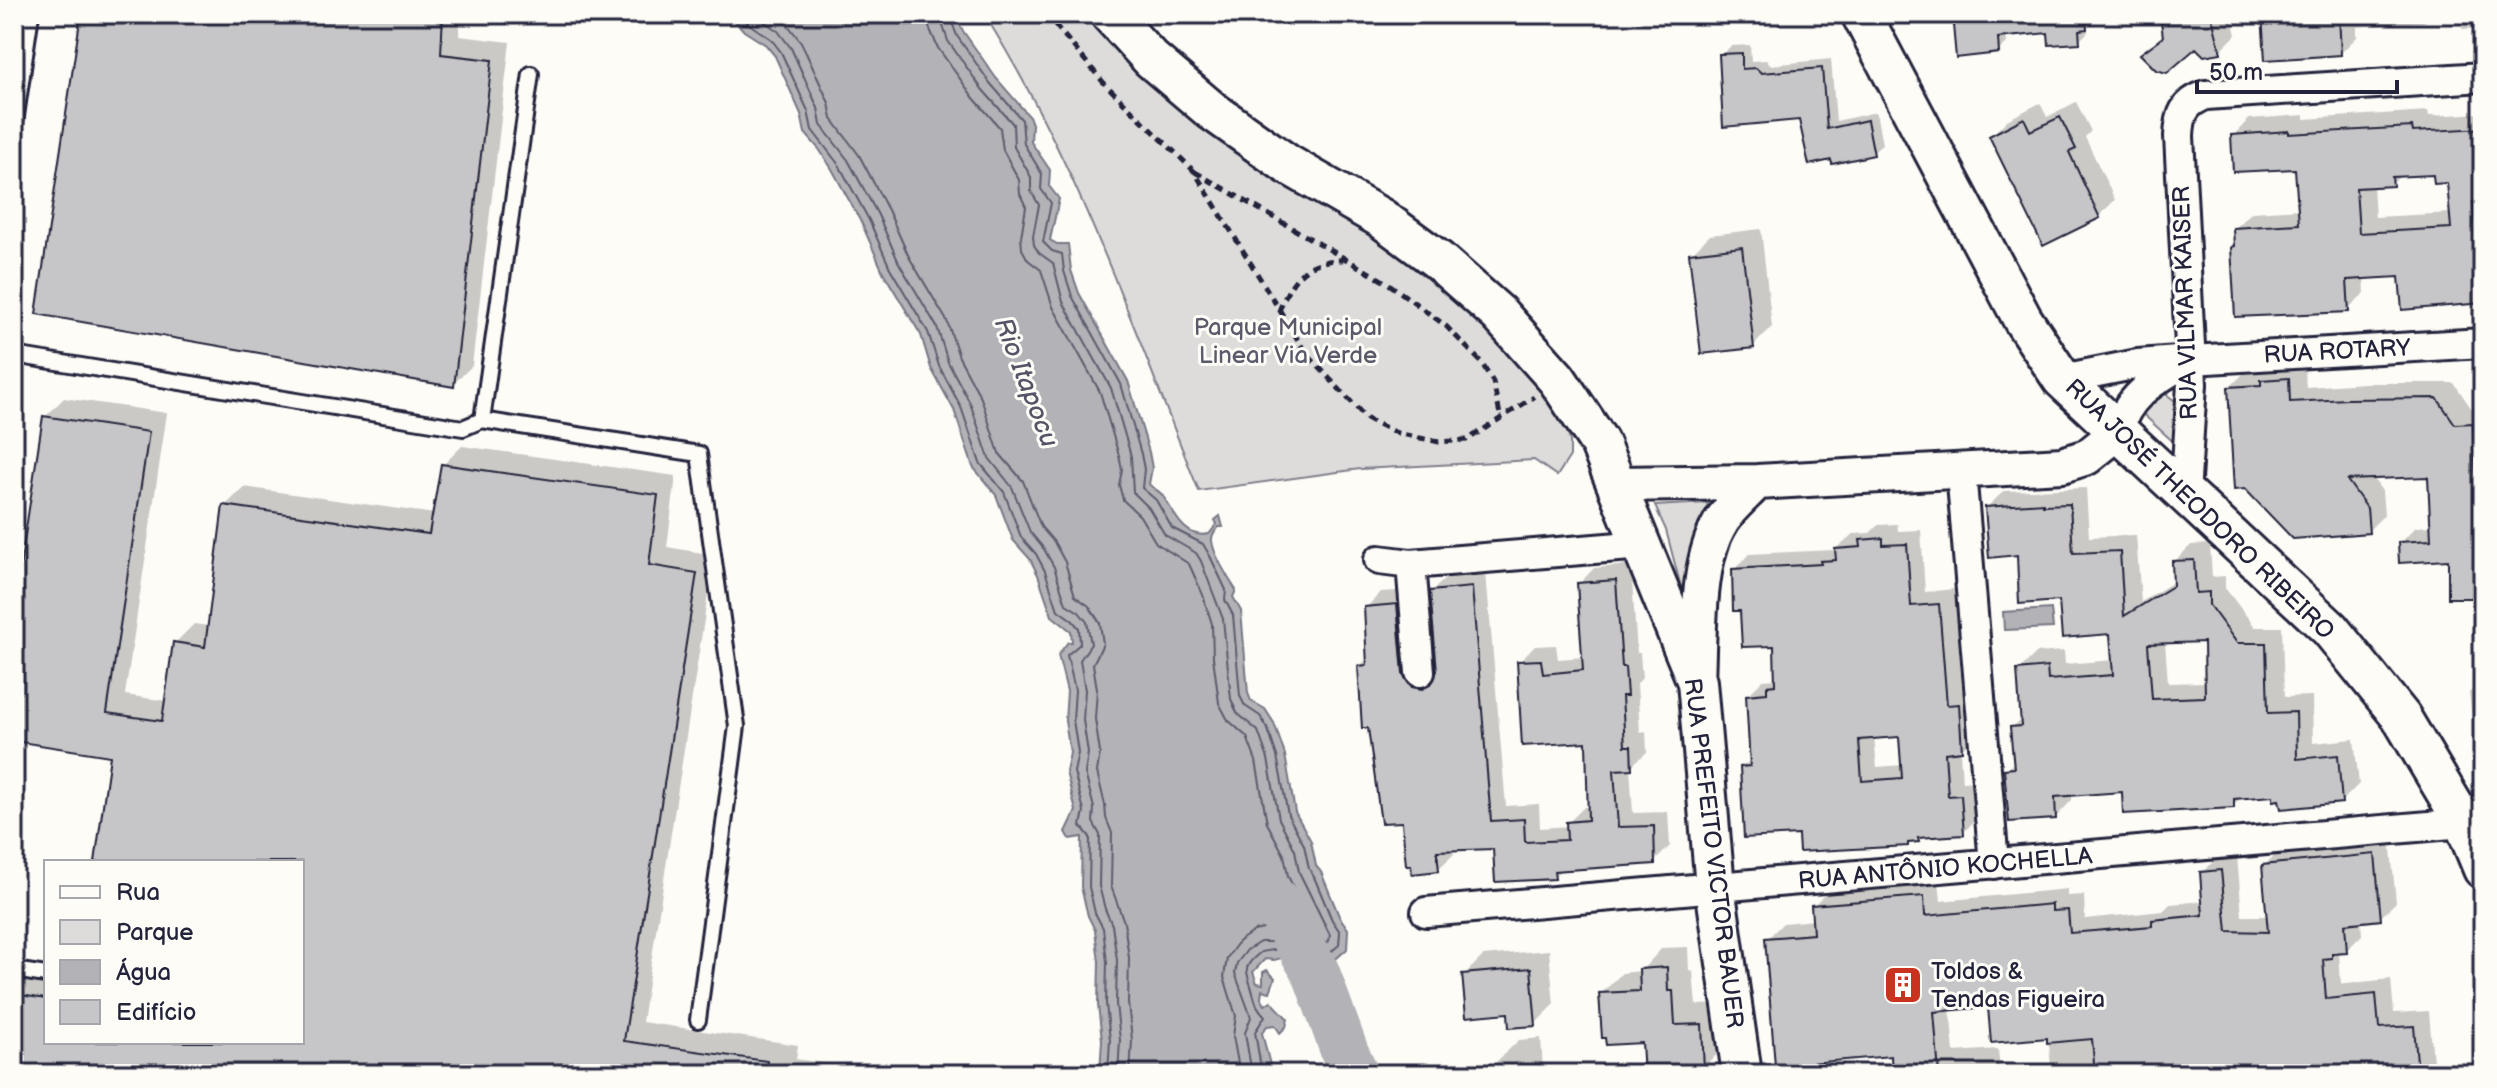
<svg xmlns="http://www.w3.org/2000/svg" width="2497" height="1088" viewBox="0 0 2497 1088" font-family="'Balsamiq Sans',sans-serif">
  <rect width="100%" height="100%" fill="#fdfcf7"/>
  <filter id="ink" filterUnits="userSpaceOnUse"><feTurbulence type="fractalNoise" baseFrequency=".0125" numOctaves="2"/><feDisplacementMap in="SourceGraphic" scale="16" xChannelSelector="R" yChannelSelector="G"/><feConvolveMatrix kernelMatrix="1 2 1 2 8 2 1 2 1" color-interpolation-filters="sRGB"/></filter>
  <g filter="url(#ink)">
    <path fill="#dddcdb" stroke="#807f8b" stroke-width="2" d="M984,14h104l280,215 58,41 58,54 65,74 16,26 5,17v15l-13,20 -23,-16 -174,9 -161,22c-65,-160 -122,-330 -215,-477z
      M2166,394l13,10v43l-45,-41 11,-9z
      M1708,503l-9,28 -10,57 -7,3 -16,-61 -11,-24z"/>
    <path fill="#b2b2b7" stroke="#787885" stroke-width="2" d="M729,14h226l8,17 33,47 33,38 3,8 -1,18 19,28 -1,16 10,13 -9,41 7,4h11l3,26 8,23 49,88 21,71 3,16 -3,16c4,5 11,7 14,12 11,16 21,44 46,38l8,-10 -2,-4 5,-4 3,11h-4c-4,5 -7,6 -7,12 -1,11 17,41 24,51l-3,7 8,14 7,82 3,8 14,8 9,14 11,32 10,57 16,29 5,25 5,6 18,44 9,13 -1,20 -18,16 -33,-11 -22,6 -9,-1 -12,13 4,11 6,1v-12l4,-2 8,8 -5,14 -8,-2 -1,8 4,7 6,-4 17,18 -2,8 -6,6 -5,-8 -8,1 -5,7 8,32 -1,9h-169l2,-34 -4,-35 1,-43 -4,-32 -7,-14 -7,-29 1,-50 -12,2 -4,-7 10,-21 -10,-39 4,-19 -5,-32 2,-30 -9,-36 10,-13h4l-1,-11 -19,-15 -14,-41 -8,-16 -17,-19 -17,-45 -23,-28 -19,-57 -23,-42 -10,-33 -38,-63 -21,-48 -30,-55 -13,-20 -14,-16 -4,-19 -26,-58 -9,-11 -22,-14z
      M2051,609l2,19 -49,2 -1,-18z"/>
    <path fill="#0003" fill-rule="evenodd" d="M83,14h377l-1,22 51,6 -38,324 -19,18z
      M1156,14h85l-85,5z
      M1954,14h137l-5,5 2,13 -9,9 -29,-10 -44,4 1,8 -9,8z
      M2162,14h92l-22,4 4,17 -16,16 -24,-6 -53,9 21,-21z
      M2264,14h169l-9,8 -67,5v10l-16,16z
      M2463,14h20v14l-21,1z
      M1750,45l1,16 15,-1 4,5 61,-6 5,62 40,-9 6,32 -9,9 -72,-35 -80,-63 10,-9z
      M2076,102l15,29 -6,6 30,63 -16,16 -55,27 -53,-107 16,-16 33,-17 7,14z
      M2428,111l1,5 54,-3v189l-82,-28 -37,3 1,16 -17,17 -112,-65 -1,-17 17,-16 48,-3 -3,-42 -64,-31 16,-17 56,-4v4zM2435,173l14,8 3,32 -77,4 -2,-32 19,-1 10,-10z
      M1761,229l11,98 -19,19 -62,-92 19,-19z
      M2304,363l2,24 58,-4h90l17,25h12v188l-32,-38 -51,-15 16,-16 17,-1 -3,-51 -58,2 10,14 2,24 -16,16 -138,-144 16,-16 28,-2 5,-4z
      M64,398l103,15 -42,282 42,6 8,-58 19,-19 15,2 16,-120 19,-19 191,27 8,-49 19,-19 214,30 -9,71 47,8 -72,467 156,23 -2,14 42,6 -1,9h-823v-101l32,5v64h256v-180h-205l16,-108 -99,-15v-118l31,-204z
      M2086,488l3,49 47,-2 5,67 34,-21 -1,-19 17,-17 19,-1 2,33 13,-1v12l30,39h27l2,70 28,-1 1,47 41,-4 5,45 -17,17 -61,-3 -7,-4 -32,2 -9,10 -109,-16 -52,4v6l-16,17 -49,-48 8,-8 -3,-33 11,-11 -4,-47 17,-17 28,-2 1,13 49,-4 -3,-28 -50,-34 -42,-45 -32,-46 17,-16zM2206,640l1,42 -39,1 -3,-41z
      M1897,524l1,7 23,-1 4,62 29,-3 8,102 11,-1 3,44 -16,17 2,31 14,-1 2,36 -15,16 -42,3 -14,8 -107,-11 -58,-65 10,-10 -4,-63 15,-15 14,-1 -2,-35 -33,-36 -8,-38 15,-16 85,-4 19,-16 17,-1 8,-8zM1901,735l2,30 -26,2 -3,-30z
      M1631,565l6,88h3l2,25 -5,6 3,48 6,-1 1,21 -17,15 3,46 35,-1 2,34 -16,16 -92,6 -8,9 -59,-30 -42,2 1,5 -16,15 -35,-49 -43,-154 8,-8 -2,-50 15,-16 31,-2 16,82 10,2 -6,-83 16,-15 38,-3 20,233 33,-2 1,24 29,-2 -1,-3 16,-16h6l-2,-67 -69,-78 16,-16 21,-1 2,14 26,-2 -5,-73 15,-16z
      M2482,681l1,70 -7,1 -7,-59z
      M2390,839l6,63 -16,16 -19,2 1,15 -16,16 -7,1 2,32 50,-5 3,34 35,-2 5,63h-540l-2,-20 -125,-115 16,-16 31,-3 -1,-14 16,-16 110,-9 2,20 126,-12v7l17,-1 1,24 78,-8 7,-7 34,-3 -2,-28 16,-16 19,-2 5,61h27l-5,-50 16,-16zM1990,1005l58,31 3,31 -51,4 -2,-22 -44,3 -4,-44z
      M1688,947l1,24h4l3,34 27,-1 2,44 -25,21 1,5h-202l-2,-13 22,-21 22,-2 2,32 44,-3v3l58,-4 -2,-25 -42,-47 21,-21 19,-2 21,-23z
      M1549,950l5,55 -19,19 -25,-13 -46,-36 19,-19z"/>
    <g fill="none" stroke-linecap="round" stroke-linejoin="round">
      <path stroke="#5c5c6d" stroke-width="2" d="M740,14l9,10 22,15 10,13 27,59 4,19 27,35 30,55 21,48 38,64 11,34 22,41 19,56 24,29 17,45 15,17 9,17 13,39 14,10 7,8 1,16 -13,11 8,35 -2,30 5,33 -4,19 10,39 -3,15 9,11 -1,50 6,26 8,15 4,34 -1,42 4,36 -2,34
        M753,14l25,17 13,17 27,60 3,17 27,35 30,55 21,48 38,64 11,35 22,41 19,55 23,29 18,45 14,17 10,18 12,37 13,8 8,10 4,22 -11,16 5,30 -2,30 5,33 -3,20 9,35 -1,14 7,13 -1,51 6,23 7,16 5,35 -1,44 4,36 -2,34
        M775,14l13,11 13,17 28,61 3,16 27,36 29,55 21,47 38,64 12,36 22,41 18,55 24,28 18,46 13,15 11,20 10,34 14,10 11,17 3,21 -10,20 4,25 -2,30 5,34 -3,19 8,33 1,13 6,15 -1,53 13,36 5,36 -1,45 4,37 -2,34
        M926,14l3,13 9,21 35,49 27,31 3,22 16,30 1,14 6,13 -5,30 1,12 6,11 13,10 12,37 47,85 20,67 2,11 -3,15 4,15 17,16 16,27 33,21 14,31 9,29 1,33 6,46 9,17 19,17 9,24 11,62 17,32 4,21 20,44 -3,5 -18,-1 -33,7 -15,10 -12,17 -3,19 12,39 -3,20 7,38
        M939,14l9,27 34,48 31,35 1,23 17,30v14l8,14 -6,31 1,9 5,8 14,10 10,39 48,86 20,68 2,36 16,16 16,27 31,18 5,8 22,58 8,80 6,14 21,18 10,28 11,60 16,31 4,22 31,63 -1,6 -5,4 -34,-9 -18,6h-12l-13,8 -10,13 -2,10 16,44 -6,16 7,41
        M949,14l8,22 33,47 32,37 2,24 18,30 -1,15 10,14 -8,39 9,9 10,3 2,17 8,25 49,88 20,70 3,15 -2,19 14,12 16,28 31,16 7,12 16,34 -1,10 8,15 7,81 5,10 15,10 7,11 10,29 11,59 16,30 5,24 5,8 18,43 8,12 -1,13 -13,11 -30,-10 -35,6c-22,17 -13,20 -8,41 3,11 4,15 12,23l-10,16 7,42"/>
      <path stroke="#b2b2b7" stroke-width="48" d="M1275,901l41,72 29,80 10,21"/>
    </g>
    <path fill="#c6c6c8" stroke="#22223b" stroke-width="2" fill-rule="evenodd" d="M81,14h362l-2,40 51,6 -38,327 -418,-73z
      M1952,14h134l1,15 -8,1 1,13 -31,2 -1,-12 -50,5 1,15 -43,5z
      M2160,14h51l10,39 -17,3 -8,-8 -29,25 -11,-3 -16,-16 23,-17z
      M2262,14h77l2,41 -76,5z
      M1742,53v16l14,-1 5,5 61,-5 5,61 40,-9 7,35 -42,9 -1,-4 -22,5 -10,-45 -76,7 -4,-73z
      M2060,117l16,32 -7,3 31,66 -57,28 -54,-110 35,-18 6,13z
      M2412,127l1,5 70,-4v73l-10,1 4,52h6v49l-81,7 -3,-33 -52,3 2,32 -114,5 -4,-70 3,-1 -1,-18 66,-4 -4,-55 -62,3 -2,-37 58,-4v3zM2433,175l1,9 13,-1 4,45 -92,5 -3,-45 37,-2 -1,-9z
      M1742,247l12,101 -53,6 -12,-101z
      M2289,378l1,24 57,-3 90,-1 18,26 18,-1 6,109 4,-1v67h-35v-38l-49,3 -1,-21 33,-2 -3,-63 -81,3 20,28 2,25 -76,6 -48,-50 -11,1 -6,-103 33,-2v-5z
      M43,416l106,16 -42,281 55,8 11,-79 32,5 18,-142 206,29 12,-70 217,31 -9,70 48,8 -73,468 143,20 -1,13h-752v-80l32,5v43h256v-180h-207l15,-106 -96,-15v-133z
      M2043,503v2l27,-1 3,49 47,-2 4,65 49,-30 -1,-25 22,-1 2,33 13,-1v13l28,38h29l2,70 28,-1 1,47 41,-4 4,48 -61,6 -2,-9 -6,1v-5l-39,3v9l-111,6 -1,-22 -67,5 1,22 -47,3 -5,-53 10,-1 -4,-41 11,-1 -4,-56 30,-3 1,13 65,-5 -3,-41 -48,4 -3,-37 -40,3 -2,-49 -28,3 -4,-51zM2204,642l1,55 -53,2 -4,-55z
      M1883,538v7l24,-1 4,62 28,-2 8,101 12,-1 3,47 -17,2 3,43 13,-1 3,40 -46,3 1,4 -11,1v3l-109,6 -1,-17 -54,3 -4,-71 10,-1 -4,-71 21,-2v-7l8,-1 -1,-39 -32,1 -2,-36h-7l-1,-42 89,-5 -1,-3 16,-1 -1,-11 26,-2 -1,-7zM1899,737l3,41 -40,3 -3,-41z
      M1616,580l6,87h3l2,29h-5l3,50h6l1,23 -18,1 4,57 36,-1 1,38 -101,7 1,8 -60,3 -2,-33 -56,2 2,20 -27,3 -1,-9h-5l-4,-43 -21,1 -13,-95h-6l-4,-62 9,-1 -3,-58 33,-3 6,70 9,13 10,2 8,-4 7,-14 -7,-80 42,-4 19,234 33,-2 1,23 42,-2 -1,-18 22,-2 -2,-78 -64,4 -5,-85 24,-1 2,14 40,-4 -6,-87z
      M2375,854l6,66 -36,4 2,29 -15,1v4l-9,1 3,40 50,-5 3,34 35,-2 4,48h-323l-3,-35 -45,4v-5l-56,5 -3,-36 -54,5 5,62h-47l-1,-18 -116,10 -10,-128 48,-4 -2,-29 113,-9 1,20 127,-12v7l16,-1 2,23 82,-7v-6l51,-5 -3,-43 21,-2 6,61 41,1 -6,-67z
      M1667,967l1,24h5l2,34 27,-1 2,47 -60,3 -2,-31 -36,2 -1,-7h-3l-3,-45 41,-2 -1,-22z
      M1531,968l5,58 -27,2 -1,-15 -42,4 -4,-43z"/>
    <g fill="none" stroke-linecap="round" stroke-linejoin="round">
      <g stroke="#22223b" stroke-width="20">
        <path id="service" d="M14,129l17,-115
          M14,355l449,73 19,-8 49,-346
          M482,420l217,34 38,272 -39,294
          M14,970l32,5"/>
      </g>
      <g stroke="#22223b" stroke-width="34">
        <path id="minor" d="M2062,379l76,-15 53,-4 292,-17
          M2118,432c9,-36 35,-50 65,-68
          M1961,471l33,393
          M2185,496l7,-112 -13,-248c1,-22 5,-33 27,-41l277,-18
          M1379,560l32,4 232,-19
          M1411,564l9,108
          M1426,912l1038,-89"/>
      </g>
      <g stroke="#22223b" stroke-width="40">
        <path id="tertiary" d="M1617,484l140,-2 305,-17 25,-8 31,-25
          M1697,682c2,-44 0,-115 20,-153 9,-19 26,-32 40,-47"/>
      </g>
      <g stroke="#22223b" stroke-width="44">
        <path id="secondary" d="M1110,14l41,45 60,51 76,54 94,54 57,42 61,54 58,65 42,63 98,240 18,205 27,187
          M1861,14l162,306 39,59 268,250 71,88 63,106 19,46"/>
      </g>
      <path stroke="#22223b" stroke-width="5" stroke-dasharray="8 6" stroke-linecap="butt" d="M1046,14l58,69 90,88 112,182 61,66 30,14 42,9 28,-2 67,-43
        M1195,172l194,112 57,42 35,36 12,20 8,37
        M1279,311c13,-34 27,-51 64,-51"/>
      <use href="#service" stroke="#fdfcf7" stroke-width="14"/>
      <use href="#minor" stroke="#fdfcf7" stroke-width="28"/>
      <use href="#tertiary" stroke="#fdfcf7" stroke-width="34"/>
      <use href="#secondary" stroke="#fdfcf7" stroke-width="38"/>
    </g>
  </g>
  <defs>
    <g id="building-square" transform="scale(2)"><rect x="-9" y="-9" width="18" height="18" rx="4" fill="#c8321e" stroke="#fdfcf7"/><path d="M-4-6H4V6H1V3H-1V6H-4ZM-2.5-4.3h1.7v1.8h-1.7ZM.8-4.3h1.7v1.8H.8ZM-2.5-1h1.7V.8h-1.7ZM.8-1h1.7V.8H.8Z" fill="#fff"/></g>
  </defs>
  <g fill-rule="evenodd">
    <use href="#building-square" x="1903" y="985"/>
  </g>
  <g text-anchor="middle" stroke-width="6" stroke-linejoin="round" paint-order="stroke">
    <g font-size="24" fill="#22223b" stroke="#fdfcf7">
      <text transform="translate(2185 303) rotate(-92)" y="8">RUA VILMAR KAISER</text>
      <text transform="translate(2337 351) rotate(-3)" y="8">RUA ROTARY</text>
      <text transform="translate(2200 509) rotate(44)" y="8">RUA JOSÉ THEODORO RIBEIRO</text>
      <text transform="translate(1714 853) rotate(83)" y="8">RUA PREFEITO VICTOR BAUER</text>
      <text transform="translate(1945 868) rotate(-5)" y="8">RUA ANTÔNIO KOCHELLA</text>
    </g>
    <g font-size="24" fill="#5a5a6b" stroke="#fdfcf7">
      <text x="1288" y="335">Parque Municipal<tspan x="1288" dy="28">Linear Via Verde</tspan></text>
    </g>
    <g font-size="24" fill="#22223b" stroke="#fdfcf7" text-anchor="start">
      <text x="1931" y="979">Toldos &amp;<tspan x="1931" dy="28">Tendas Figueira</tspan></text>
    </g>
    <g font-size="26" font-style="italic" fill="#545466" stroke="#fdfcf7">
      <text transform="translate(1027 382) rotate(69)" y="9">Rio Itapocu</text>
    </g>
  </g>
  <rect width="2497" height="1088" fill="none" stroke="#fdfcf7" stroke-width="48"/>
  <rect x="24" y="24" width="2449" height="1040" fill="none" stroke="#22223b" stroke-width="3" filter="url(#ink)"/>
  <rect x="44" y="860" width="260" height="184" fill="#fdfcf7" stroke="#a5a5ac" stroke-width="2"/>
  <rect x="60" y="886" width="40" height="12" fill="#fdfcf7" stroke="#a5a5ac" stroke-width="2"/>
  <text x="116" y="900" font-size="24" fill="#22223b">Rua</text>
  <rect x="60" y="920" width="40" height="24" fill="#dddcdb" stroke="#a5a5ac" stroke-width="2"/>
  <text x="116" y="940" font-size="24" fill="#22223b">Parque</text>
  <rect x="60" y="960" width="40" height="24" fill="#b2b2b7" stroke="#a5a5ac" stroke-width="2"/>
  <text x="116" y="980" font-size="24" fill="#22223b">Água</text>
  <rect x="60" y="1000" width="40" height="24" fill="#c6c6c8" stroke="#a5a5ac" stroke-width="2"/>
  <text x="116" y="1020" font-size="24" fill="#22223b">Edifício</text>
  <path d="M2197 80v12h200v-12" fill="none" stroke="#22223b" stroke-width="4"/>
  <text x="2209" y="80" font-size="24" fill="#22223b" stroke="#fdfcf7" stroke-width="6" paint-order="stroke">50 m</text>
</svg>
